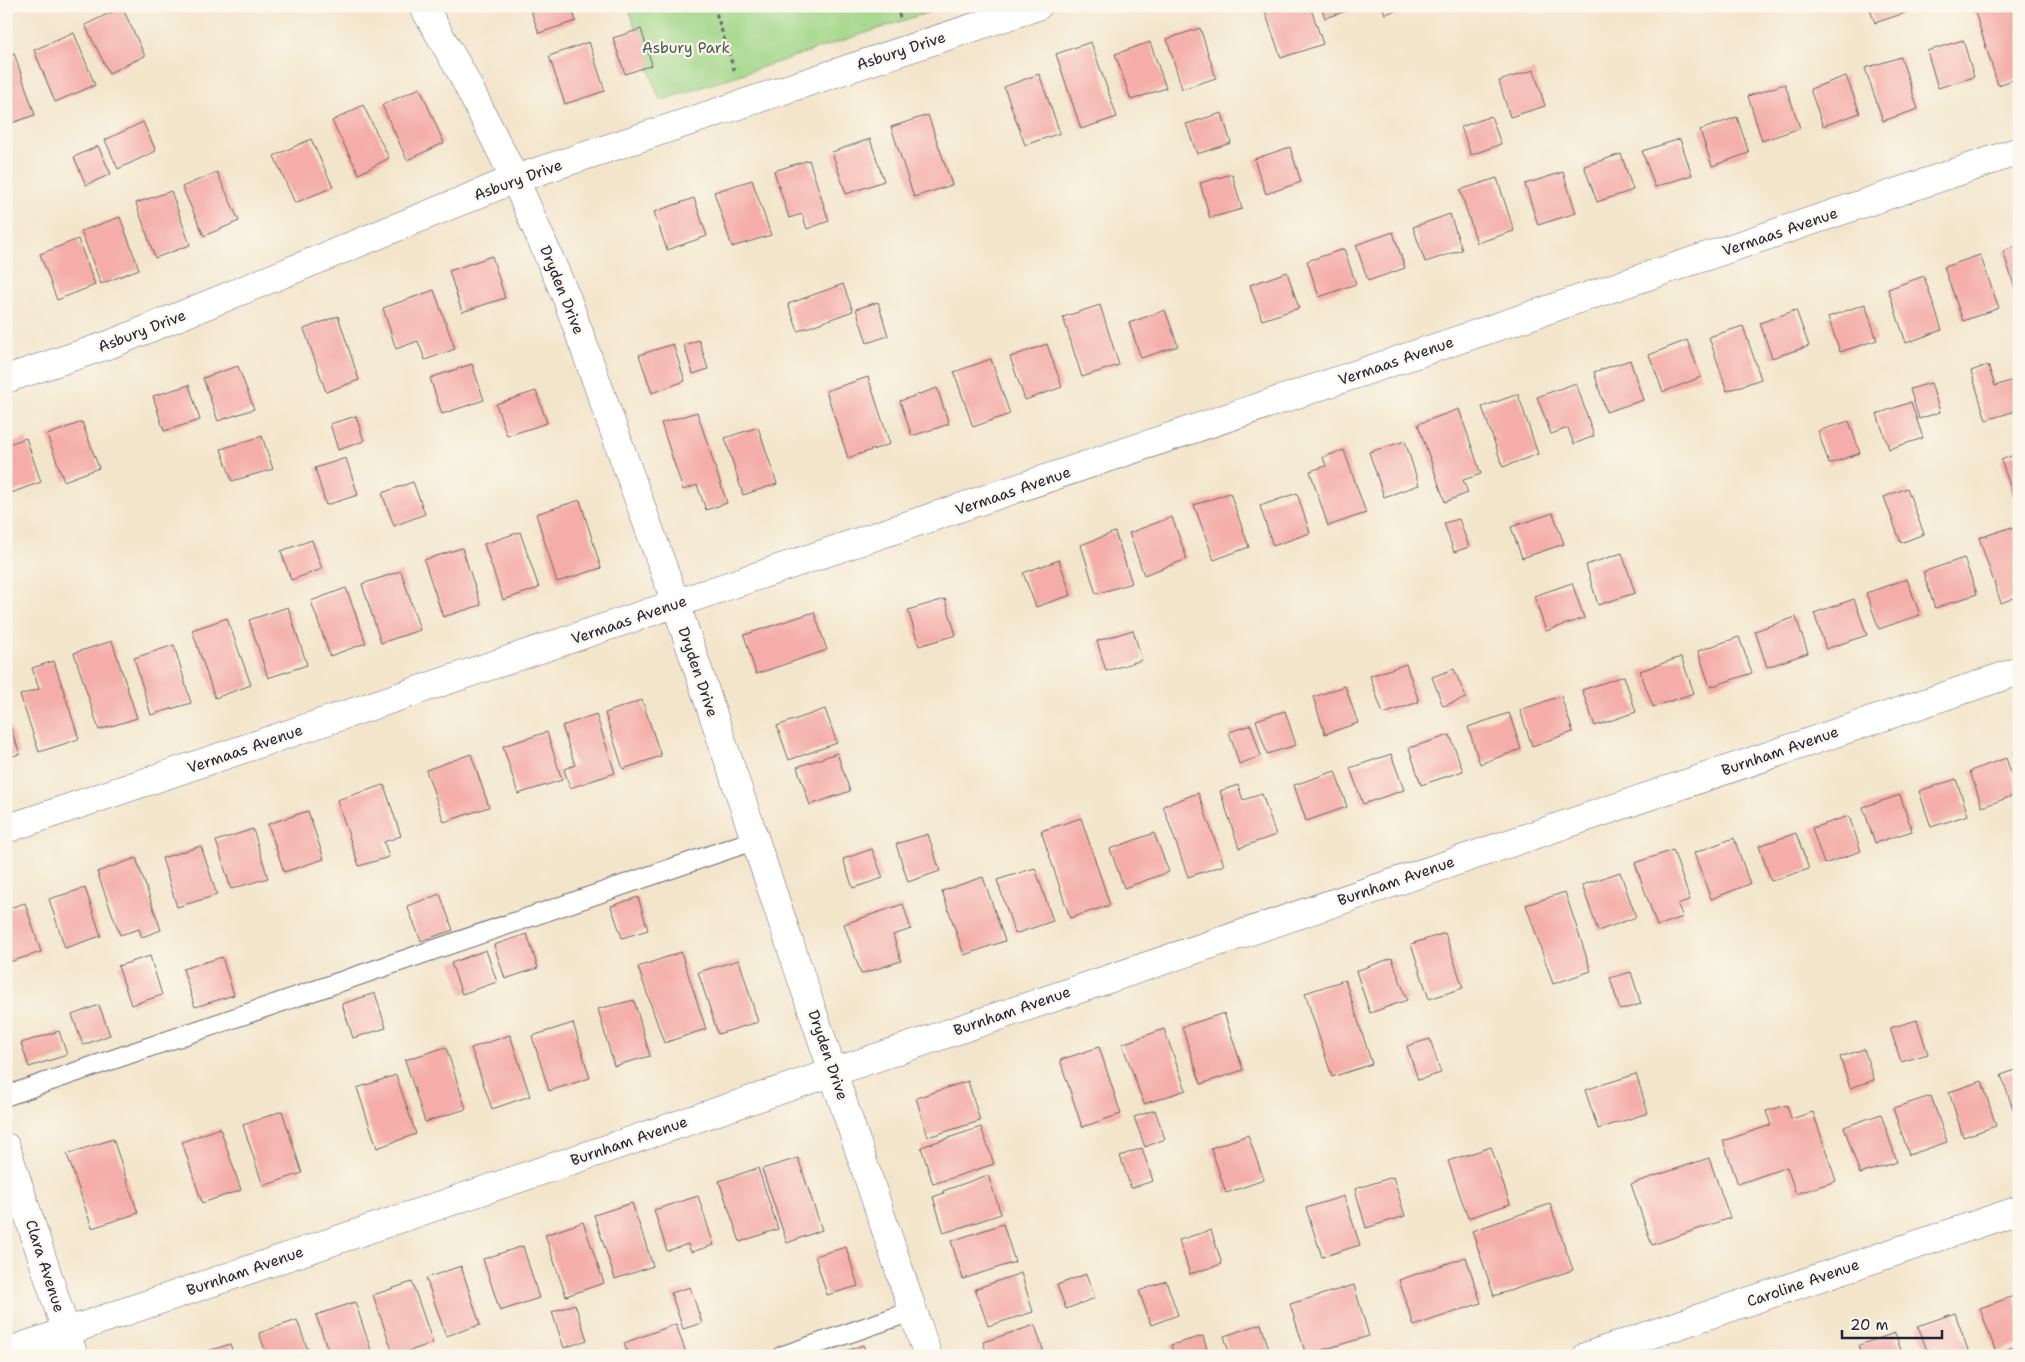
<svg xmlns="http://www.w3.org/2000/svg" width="2025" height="1362" viewBox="0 0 2025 1362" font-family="'Shantell Sans',sans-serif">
  <rect width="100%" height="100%" fill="#fbf7ec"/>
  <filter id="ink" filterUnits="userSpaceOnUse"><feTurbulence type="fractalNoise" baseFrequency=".02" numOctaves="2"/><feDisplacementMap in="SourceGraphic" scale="10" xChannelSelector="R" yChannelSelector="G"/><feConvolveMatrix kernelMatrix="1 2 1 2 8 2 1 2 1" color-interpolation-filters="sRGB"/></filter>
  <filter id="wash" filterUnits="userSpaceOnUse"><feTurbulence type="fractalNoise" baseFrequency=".0096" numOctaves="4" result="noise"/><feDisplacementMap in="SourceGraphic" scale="20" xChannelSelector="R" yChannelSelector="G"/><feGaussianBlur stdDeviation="1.12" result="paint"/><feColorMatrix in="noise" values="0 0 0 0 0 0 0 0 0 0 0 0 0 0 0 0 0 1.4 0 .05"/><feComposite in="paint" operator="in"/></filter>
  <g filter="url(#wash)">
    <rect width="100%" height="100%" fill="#f3e5cb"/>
    <path fill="#a0d687" stroke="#617c61" d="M628,6h319l-287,95z"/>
    <g id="blocks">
      <path fill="#f4ada8" d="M529,6h42l5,15 -37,12z
        M1263,6h47l13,38 -42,14z
        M1321,6h38v1l-34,11z
        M1382,6h25v1l-22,7z
        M1869,6h34l2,7 -30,10z
        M1982,6h36l1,72 -21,7 -24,-76z
        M122,7l23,49 -36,17 -24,-48z
        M1200,28l16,50 -34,11 -15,-50z
        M641,29l11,36 -27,9 -12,-36z
        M74,33l21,52 -40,17 -21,-52z
        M1963,40l11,37 -36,11 -11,-37z
        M589,42l16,49 -40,13 -16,-48z
        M1091,42l26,75 -36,12 -25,-75z
        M1150,42l16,46 -35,12 -16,-46z
        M14,53l21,62 -29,10v-70z
        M1901,57l17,52 -35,12 -18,-53z
        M1534,70l11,36 -35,11 -11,-36z
        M1039,74l21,59 -35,12 -21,-58z
        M1846,76l14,37 -37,13 -13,-37z
        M1785,84l15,44 -38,13 -14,-45z
        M420,88l24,55 -37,17 -25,-55z
        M363,105l26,53 -30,16 -27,-53z
        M1222,113l9,30 -34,11 -11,-30z
        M928,115l24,70 -38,12 -23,-70z
        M1491,116l10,28 -30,11 -10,-28z
        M1737,117l12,36 -37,13 -12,-36z
        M143,122l13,29 -38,18 -13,-29z
        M311,139l22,48 -38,16 -21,-47z
        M870,139l14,42 -38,13 -14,-42z
        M1680,139l12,36 -37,12 -13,-36z
        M98,146l13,28 -25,11 -12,-28z
        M1290,147l11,35 -35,12 -12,-35z
        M1621,154l12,36 -36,12 -13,-36z
        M809,160l20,61 -22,8 -5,-15 -13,4 -15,-47z
        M217,172l22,49 -35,15 -22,-49z
        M1563,172l13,41 -38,12 -13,-41z
        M1232,174l10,35 -32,9 -10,-35z
        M1497,178l17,53 -37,12 -17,-53z
        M752,180l19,55 -39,12 -18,-55z
        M171,191l19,54 -35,13 -19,-55z
        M694,198l13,38 -40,14 -13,-38z
        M1450,214l12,36 -37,12 -12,-35z
        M120,217l19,52 -38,15 -20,-53z
        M1393,232l12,36 -37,13 -12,-36z
        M78,239l17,46 -38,15 -17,-46z
        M2019,245v53h-1l-15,-47z
        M1344,249l12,35 -37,13 -12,-36z
        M1980,255l19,53 -36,13 -19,-54z
        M492,256l13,42 -43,14 -13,-41z
        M1287,272l12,36 -37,12 -12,-35z
        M1924,276l18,54 -36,13 -18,-54z
        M843,284l10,27 -55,20 -10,-27z
        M434,290l21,59 -30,11 -7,-19 -22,8 -13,-41z
        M878,302l10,34 -21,7 -11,-34z
        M1865,304l12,36 -37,12 -12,-35z
        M1100,305l19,60 -37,12 -19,-60z
        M1165,310l13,36 -37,12 -12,-35z
        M1796,310l13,36 -37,12 -12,-35z
        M338,316l21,64 -33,12 -22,-63z
        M1743,326l18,53 -34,12 -18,-54z
        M699,340l9,29 -15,5 -9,-29z
        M1687,340l14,37 -38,15 -14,-37z
        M673,344l12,37 -33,12 -13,-38z
        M1047,344l15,43 -37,13 -15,-43z
        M991,359l19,55 -37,13 -19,-55z
        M1630,360l13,40 -37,12 -12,-40z
        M472,364l12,36 -42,14 -12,-36z
        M1988,365l7,21 18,-6 6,18v12l-33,10 -15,-49z
        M238,366l16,43 -36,12 -15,-43z
        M868,377l22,67 -42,14 -22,-67z
        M1576,383l18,53 -20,8 -6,-16 -17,6 -14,-37z
        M1931,383l9,29 -21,7 -9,-30z
        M189,385l11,35 -36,11 -11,-35z
        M937,388l12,36 -37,12 -12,-35z
        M536,391l11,32 -40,13 -11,-32z
        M1518,394l20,60 -35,13 -21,-60z
        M1911,402l12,36 -34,11 -12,-35z
        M1459,409l22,65 -18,6 5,13 -23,9 -27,-78z
        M697,412l30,91 -21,7 -9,-25 -14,5 -22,-67z
        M356,416l8,25 -26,9 -8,-26z
        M1849,421l11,32 -31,11 -11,-33z
        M82,422l17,46 -35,13 -17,-46z
        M758,427l19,57 -34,11 -18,-57z
        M262,436l11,33 -41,12 -11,-32z
        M26,438l15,44 -30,11 -5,-14v-34z
        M1405,441l14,44 -35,12 -15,-45z
        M1344,450l22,63 -38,13 -18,-55 16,-5 -3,-9z
        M2019,453v42l-5,2 -13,-37z
        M346,458l12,37 -32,10 -11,-37z
        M413,482l12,32 -31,12 -12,-33z
        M1907,488l17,46 -23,9 -17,-46z
        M1230,493l19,54 -35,13 -20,-55z
        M1297,493l13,40 -37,13 -13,-40z
        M580,500l21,68 -44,14 -21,-68z
        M1553,513l11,31 -42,14 -11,-31z
        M1172,517l15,42 -43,16 -15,-42z
        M1459,519l10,28 -15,5 -10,-29z
        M2012,527l7,19v50l-18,7 -22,-65z
        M520,532l19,56 -36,12 -19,-56z
        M1115,532l17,51 -36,11 -15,-49z
        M312,540l10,29 -31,11 -10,-29z
        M462,548l19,57 -38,12 -19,-57z
        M1622,553l13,40 -37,12 -12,-40z
        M1964,558l13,36 -42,14 -12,-36z
        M1059,560l12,35 -35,12 -13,-34z
        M401,571l19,59 -39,13 -19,-59z
        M1907,579l13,36 -41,14 -13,-36z
        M1572,583l12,35 -38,13 -12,-35z
        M346,588l20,55 -36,13 -19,-55z
        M945,599l11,36 -37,11 -11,-36z
        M1854,599l13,36 -41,14 -12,-36z
        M288,607l19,58 -39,13 -19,-58z
        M814,612l13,38 -71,24 -12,-39z
        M1796,617l12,36 -41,14 -12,-36z
        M227,618l24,67 -36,13 -23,-68z
        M1133,630l9,30 -36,11 -9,-30z
        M1739,637l13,36 -42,14 -12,-36z
        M112,641l25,77 -38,12 -25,-77z
        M174,645l17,58 -40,12 -17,-57z
        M1681,657l13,36 -41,14 -13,-36z
        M54,661l25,78 -40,13 -19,-57 19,-6 -7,-21z
        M1406,664l13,38 -36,12 -13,-38z
        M1454,669l12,29 -23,8 -11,-29z
        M1624,676l12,36 -41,14 -13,-36z
        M1345,686l13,37 -33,11 -12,-37z
        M1561,696l12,36 -41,14 -12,-36z
        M642,700l19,56 -38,13 -18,-56z
        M825,709l12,34 -48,17 -12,-34z
        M1285,711l11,34 -29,9 -11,-34z
        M1509,713l12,36 -41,15 -12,-37z
        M596,714l19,59 -45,15 -6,-19 11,-4 -13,-39z
        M6,715l14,39 -14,4z
        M1251,725l10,31 -22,8 -10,-32z
        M547,732l15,48 -44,14 -15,-48z
        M1450,735l13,36 -42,14 -12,-37z
        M2019,751v15l-5,-13z
        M837,753l13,38 -40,14 -13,-38z
        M471,754l18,53 -45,15 -18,-52z
        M1391,754l13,36 -41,14 -13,-36z
        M2006,758l12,36 -36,13 -12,-36z
        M1335,771l12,36 -41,14 -12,-36z
        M1956,779l12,36 -37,12 -12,-36z
        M384,785l17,51 -17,6 5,15 -30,9 -22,-66z
        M1238,785l5,15 19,-6 14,41 -37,13 -19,-57z
        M1198,793l26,72 -36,12 -25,-71z
        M1900,795l12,36 -37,12 -12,-36z
        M308,811l16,48 -40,13 -16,-48z
        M1849,816l12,35 -37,13 -12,-36z
        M1081,818l29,87 -40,13 -29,-87z
        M253,829l15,49 -37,11 -15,-48z
        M1154,833l15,39 -45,16 -14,-39z
        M1796,833l13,36 -38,12 -12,-35z
        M928,834l12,37 -32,11 -12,-38z
        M1734,838l16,46 -39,15 -17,-46z
        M201,846l16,49 -40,12 -15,-49z
        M872,849l11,29 -30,10 -10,-29z
        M1673,850l17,50 -12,5 5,12 -26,9 -22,-63z
        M136,858l25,72 -19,7 -3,-8 -19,6 -23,-63z
        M1035,868l18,53 -38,13 -18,-54z
        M1620,872l16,45 -38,14 -16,-46z
        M983,877l22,64 -41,14 -22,-64z
        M85,888l16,48 -36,12 -16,-49z
        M1565,892l26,79 -38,13 -27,-79z
        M440,894l13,36 -32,11 -14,-35z
        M638,897l10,33 -26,8 -11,-32z
        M25,903l16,49 -35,11v-54z
        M903,904l8,25 -18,6 8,26 -40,13 -17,-50z
        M1445,933l18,55 -34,11 -18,-55z
        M527,934l11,34 -33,11 -11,-34z
        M486,950l11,32 -35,12 -11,-31z
        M681,952l25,77 -42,14 -26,-76z
        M150,956l12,39 -31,10 -13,-39z
        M222,957l12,38 -39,12 -12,-38z
        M1392,958l15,42 -37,13 -14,-42z
        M739,960l19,62 -40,12 -20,-62z
        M1631,972l10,32 -21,6 -10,-32z
        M1345,980l27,84 -40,13 -27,-84z
        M375,993l11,35 -33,10 -11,-34z
        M634,1000l16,56 -36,10 -16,-57z
        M99,1005l11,30 -27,10 -11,-30z
        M1224,1013l19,57 -42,14 -19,-57z
        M1917,1020l11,34 -27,8 -11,-34z
        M573,1023l17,55 -41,13 -17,-55z
        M1164,1029l22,61 -42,14 -22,-60z
        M59,1031l8,24 -38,12 -8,-24z
        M510,1035l20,61 -38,13 -21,-61z
        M1430,1039l11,34 -23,7 -11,-34z
        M446,1047l20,62 -41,13 -20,-62z
        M1099,1047l22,67 -39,13 -22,-67z
        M1864,1049l10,31 -24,8 -10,-31z
        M2019,1069v47l-3,1 -15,-42z
        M1636,1074l12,39 -50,16 -13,-39z
        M396,1075l20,59 -39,14 -20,-60z
        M968,1081l12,40 -52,16 -12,-39z
        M1982,1081l14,45 -33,11 -14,-45z
        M1931,1096l16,46 -38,13 -16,-47z
        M1787,1105l4,14 22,-7 23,69 -40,13 -9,-27 -49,17 -15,-43 48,-16 -5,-14z
        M1155,1110l10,29 -20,8 -11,-30z
        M282,1111l20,62 -39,13 -20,-61z
        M1881,1114l16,48 -37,12 -16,-47z
        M981,1127l13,37 -61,20 -12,-37z
        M220,1128l21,62 -39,13 -20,-61z
        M1248,1135l16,45 -38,13 -15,-45z
        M113,1139l25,74 -46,15 -25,-74z
        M1491,1147l19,57 -42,14 -20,-57z
        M1142,1148l11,33 -22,7 -11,-32z
        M798,1158l24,72 -35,13 -25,-74z
        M1709,1158l21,60 -78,27 -21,-61z
        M758,1168l20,61 -38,13 -21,-61z
        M988,1175l13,39 -57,19 -11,-36 11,-4 -1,-2z
        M1393,1177l12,39 -39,12 -11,-39z
        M698,1196l16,49 -23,7 -3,-8 -21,7 -13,-41z
        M1344,1196l16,49 -38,12 -16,-49z
        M632,1203l21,63 -38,13 -21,-64z
        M1550,1204l23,66 -79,26 -22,-65z
        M583,1222l21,61 -38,13 -21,-61z
        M1003,1224l12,38 -52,17 -12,-38z
        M1211,1230l11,34 -32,10 -11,-34z
        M523,1246l16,52 -39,13 -17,-52z
        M846,1247l12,39 -31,9 -12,-39z
        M1466,1257l15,46 -67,23 -15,-46z
        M461,1266l19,59 -34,11 -20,-58z
        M1021,1273l12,39 -45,14 -13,-37z
        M1086,1274l9,24 -29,11 -9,-24z
        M1166,1281l12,34 -27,10 -12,-34z
        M412,1282l21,61 -39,13 -21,-61z
        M1354,1285l15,51 -63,19 -16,-51z
        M690,1287l12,36 -19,6 -12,-36z
        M2014,1296l5,14v35l-23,8 -16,-45z
        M355,1302l18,54h-43l-14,-41z
        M575,1304l12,36 -23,8 -12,-36z
        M1955,1313l14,40 -7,3h-33l-11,-30z
        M297,1320l13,36h-43l-8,-23z
        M676,1324l11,32h-59l-4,-13z
        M1261,1324l10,32h-41l-6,-20z
        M1035,1325l10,31h-57l-5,-14z
        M1895,1333l8,23h-41l-3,-11z
        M1203,1336l6,20h-35l-3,-11z
        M230,1344l4,12h-38v-1z
        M863,1345l4,11h-32v-1z"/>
    </g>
  </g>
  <g filter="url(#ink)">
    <use href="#blocks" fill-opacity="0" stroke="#6b666d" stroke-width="1"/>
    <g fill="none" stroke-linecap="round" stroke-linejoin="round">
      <g stroke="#6b666d" stroke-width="21">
        <path id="service" d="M6,1096l749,-256
          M782,1356l131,-45"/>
      </g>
      <g stroke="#6b666d" stroke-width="29">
        <path id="minor" d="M423,6l38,66 54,107 52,120 109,305 252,752
          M6,379l105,-35 404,-165 523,-173
          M6,829l2013,-678
          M6,1147l68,209
          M6,1352l2013,-681
          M1587,1356l432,-146"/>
      </g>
      <path stroke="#6b666d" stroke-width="3" stroke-dasharray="4 4" stroke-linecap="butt" d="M714,6l21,67
        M896,6l5,14"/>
      <use href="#service" stroke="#fff" stroke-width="19"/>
      <use href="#minor" stroke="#fff" stroke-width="28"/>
    </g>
  </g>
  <g text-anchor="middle" stroke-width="4.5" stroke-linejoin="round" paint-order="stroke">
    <g font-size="15" fill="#485852" stroke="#fbf7ec">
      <text x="686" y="53">Asbury Park</text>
    </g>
    <g font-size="15" fill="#22223b" stroke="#fbf7ec">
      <text transform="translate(901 51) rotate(-18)" y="5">Asbury Drive</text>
      <text transform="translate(518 180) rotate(-20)" y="5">Asbury Drive</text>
      <text transform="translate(1780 232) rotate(-19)" y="5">Vermaas Avenue</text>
      <text transform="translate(562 290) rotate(68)" y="5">Dryden Drive</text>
      <text transform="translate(142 331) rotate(-21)" y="5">Asbury Drive</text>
      <text transform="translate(1396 361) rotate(-19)" y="5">Vermaas Avenue</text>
      <text transform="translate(1013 491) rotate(-19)" y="5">Vermaas Avenue</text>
      <text transform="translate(629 620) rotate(-19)" y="5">Vermaas Avenue</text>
      <text transform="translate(698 672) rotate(71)" y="5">Dryden Drive</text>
      <text transform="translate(245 749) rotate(-19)" y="5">Vermaas Avenue</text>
      <text transform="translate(1780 751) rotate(-19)" y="5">Burnham Avenue</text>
      <text transform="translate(1396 881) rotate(-19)" y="5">Burnham Avenue</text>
      <text transform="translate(1012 1011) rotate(-19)" y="5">Burnham Avenue</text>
      <text transform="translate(828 1055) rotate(71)" y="5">Dryden Drive</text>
      <text transform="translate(629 1141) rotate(-19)" y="5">Burnham Avenue</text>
      <text transform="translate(45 1266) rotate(72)" y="5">Clara Avenue</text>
      <text transform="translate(245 1271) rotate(-19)" y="5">Burnham Avenue</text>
      <text transform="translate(1803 1283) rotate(-19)" y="5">Caroline Avenue</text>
    </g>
  </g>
  <rect width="2025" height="1362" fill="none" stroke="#fbf7ec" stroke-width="25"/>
  <path d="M1842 1330v8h100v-8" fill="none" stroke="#22223b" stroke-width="2.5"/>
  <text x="1850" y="1330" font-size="15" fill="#22223b" stroke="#fbf7ec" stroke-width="4" paint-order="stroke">20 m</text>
</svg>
